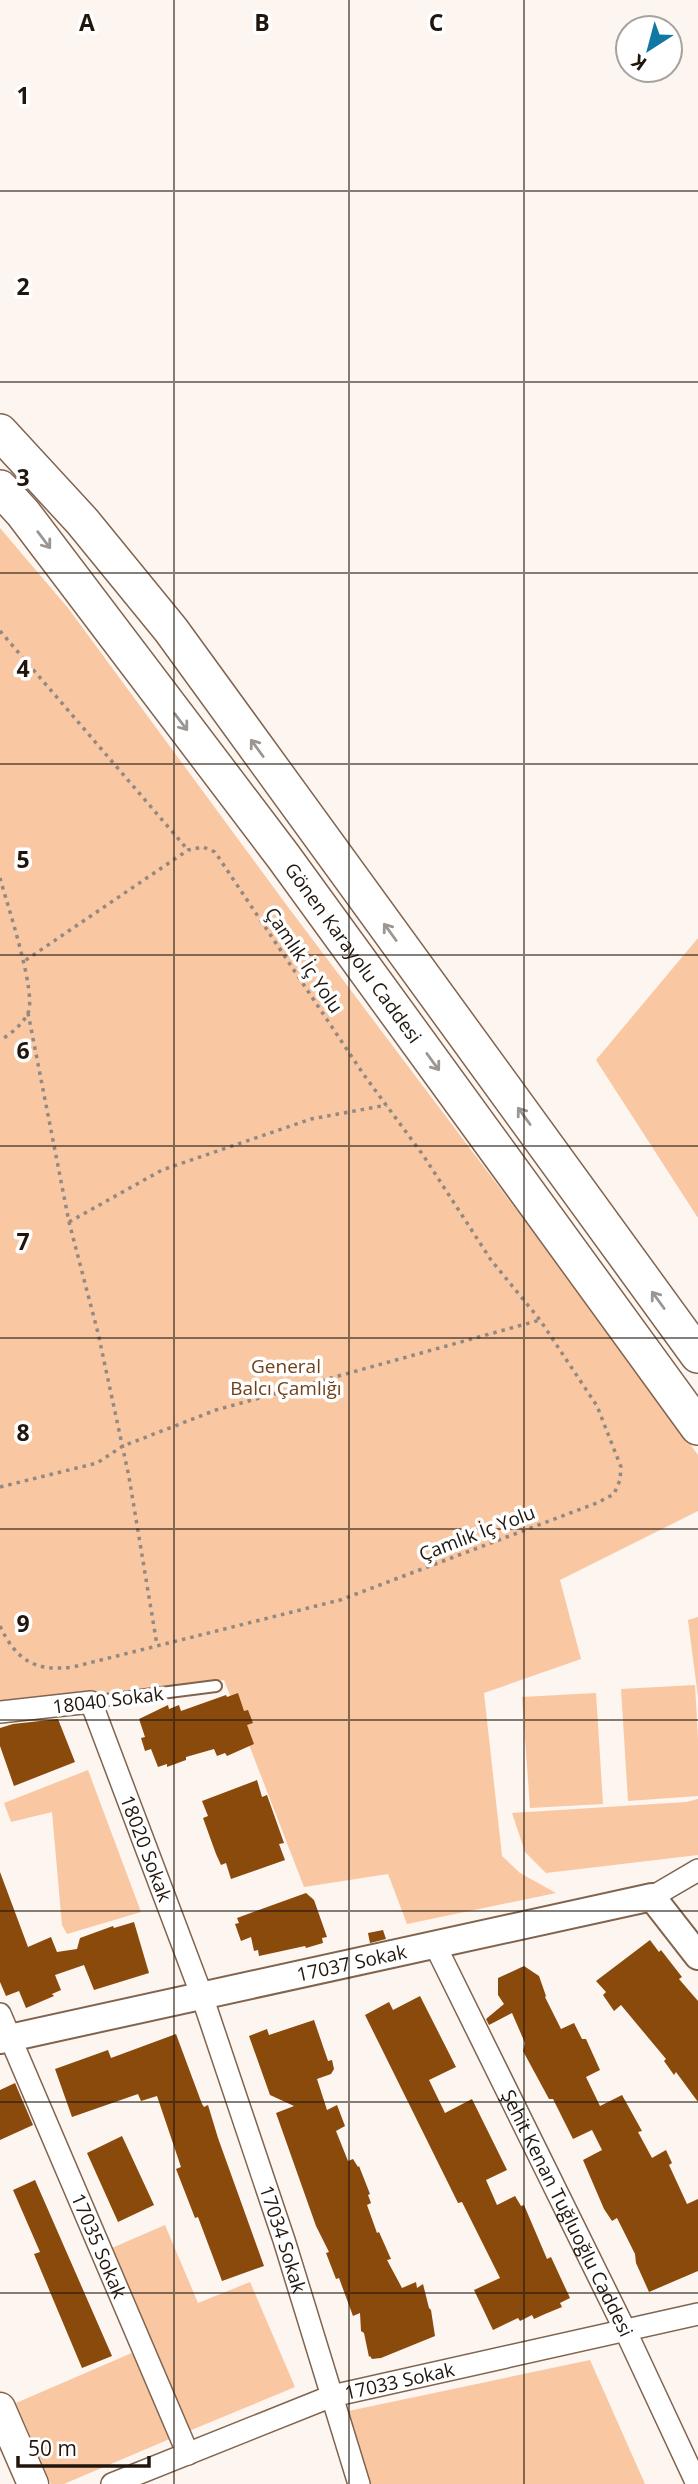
<svg xmlns="http://www.w3.org/2000/svg" width="698" height="2484" viewBox="0 0 698 2484" font-family="'Open Sans',sans-serif">
  <rect width="100%" height="100%" fill="#fcf5f0"/>
  <path fill="#f9c7a2" d="M0,528l68,80 220,299 300,398 110,150v56l-138,69 21,79 -97,34 18,163 18,17 36,20 -149,31 -19,-50 -84,13 -80,-207 -224,27z
    M698,938v280l-102,-158z
    M698,1617v80l-10,-77z
    M695,1685l3,54v57l-70,5 -7,-112z
    M596,1693l7,111 -73,4 -8,-111z
    M88,1770l53,142 -74,22 -5,-9 -10,-113 -41,10 -7,-19z
    M698,1799v56l-152,18 -21,-21 -13,-39 174,-11z
    M165,2225l33,78 52,-21 45,105 -106,44 -77,-183z
    M134,2352l38,86 -108,46h-13l-35,-81z
    M590,2360l55,124h-277l-29,-71z"/>
  <path fill="#894a0c" d="M238,1693l6,18 4,-1 5,13 -6,2 7,19 -27,12 -2,-3 -8,3 -3,-7 -28,8v3l-19,7v-3l-9,3 -7,-18 -6,2 -4,-13 4,-1 -6,-18 29,-14 1,4 10,-4 2,6 45,-16 1,2z
    M58,1719l17,43 -61,24 -14,-40v-18l13,-4z
    M257,1780l5,17 5,-2 17,48 -5,1 6,16 -54,19 -5,-16 -5,2 -5,-11 -13,-36 5,-2 -6,-15z
    M0,1872l28,75 23,-10 6,15 20,-3 3,-11 33,-12 1,2 20,-6 15,51 -55,17 -10,-25 -29,10 6,15 -9,4 2,2 -28,12 -7,-17 -13,5 -6,-14z
    M306,1893l8,7 13,37 -5,1 1,5 -17,5 -1,-2 -46,10 -1,-6 -4,1 -3,-14 -10,4 -6,-17 4,-1 -2,-5z
    M383,1930l3,9 -16,4 -2,-10z
    M650,1940l9,12 2,-2 21,27 -3,2 19,22v101l-22,-30 -2,3 -10,-14 2,-2 -45,-54 -7,6 -11,-16 3,-3 -10,-11z
    M524,1966l15,10 7,20 -1,1 16,32 13,-6 8,16h4l14,31 -14,7 14,29 22,-11 20,36 -4,1 14,26 14,-8 6,13 -3,2 18,39 11,-5v72l-49,21 -13,-29 -1,-9 -18,-36 -5,3 -8,-12 -21,-49 19,-10 -10,-20 -19,9 -20,-40h-4l-26,-48 2,-8 -13,-30 -23,12 -3,-6 18,-15 -6,-9v-17z
    M420,1996l36,71 -27,13 16,33 27,-14 35,71 -21,10 11,25 18,-9 6,10 3,-1 23,54 4,-2 19,41 -10,5 2,4 -17,7 -11,5 -2,-4 -12,6 -2,-3 -25,12 -19,-40 26,-12 -38,-76 -4,1 -93,-188 24,-13 4,8z
    M314,2020l14,41 4,-1 2,9 -3,5 -14,5 10,31 10,-5 8,21 -9,5 12,30 5,-2 5,8 1,-1 11,28 -2,1 3,8 -4,2 10,28 2,-1 12,27 -4,1 15,28 14,-6 1,6 6,-4 6,24 2,2 4,26 -54,22 -9,1 -2,-3 -1,1 -5,-24 -3,-2 -1,-18 -7,3 -14,-38 -3,1 -10,-26 3,-1 -13,-26 -40,-113 18,-7 -24,-11 -21,-59 18,-7 2,6z
    M176,2034l26,70 2,3 4,-2 10,33 46,128 -42,15 -24,-64 -3,1 -19,-49 5,-2 -24,-71 -16,5 -3,-7 -66,23 -17,-48 53,-19 3,8z
    M15,2083l18,42 -33,15v-50z
    M122,2136l32,69 -36,17 -31,-69z
    M35,2180l77,176 -30,12 -48,-114 6,-2 -27,-62z"/>
  <g fill="none" stroke-linecap="round" stroke-linejoin="round">
    <g stroke="#81644e" stroke-width="14">
      <path id="service" d="M91,1702l125,-16"/>
    </g>
    <g stroke="#81644e" stroke-width="24">
      <g id="minor">
        <path id="s1" d="M0,1712l91,-10 111,294 82,244 75,244"/>
        <path d="M652,1897l46,-27"/>
        <path id="s2" d="M435,1945l191,387 71,152"/>
        <path id="s3" d="M0,2014l188,440"/>
        <path id="s4" d="M112,2484l220,-88 366,-82"/>
      </g>
    </g>
    <g stroke="#81644e" stroke-width="30">
      <g id="tertiary">
        <path id="s5" d="M0,2040l652,-143 46,59"/>
      </g>
    </g>
    <g stroke="#81644e" stroke-width="33">
      <path id="secondary" d="M0,2408l33,76"/>
    </g>
    <g stroke="#81644e" stroke-width="38">
      <g id="trunk">
        <path d="M0,432l82,89 89,109 527,725"/>
        <path id="s6" d="M0,488l23,25 260,343 415,571"/>
      </g>
    </g>
    <path stroke="#928982" stroke-width="3.5" stroke-dasharray="3.5 5" stroke-linecap="butt" d="M0,631l188,219
      M0,878c7,26 37,115 28,135 -5,11 -18,22 -28,27
      M28,1013l41,209 29,111 31,144 28,168
      M69,1222l93,-52 149,-51 76,-14
      M0,1487l97,-24 26,-17 93,-36 324,-90
      M0,1626c16,34 35,46 73,41l267,-67 257,-97 17,-9 6,-14 1,-13 -24,-61 -57,-86 -49,-60 -68,-105 -59,-80 -149,-223 -12,-5 -15,3 -165,112"/>
    <use href="#service" stroke="#fff" stroke-width="10"/>
    <use href="#minor" stroke="#fff" stroke-width="21"/>
    <use href="#tertiary" stroke="#fff" stroke-width="26"/>
    <use href="#secondary" stroke="#fff" stroke-width="30"/>
    <use href="#trunk" stroke="#fff" stroke-width="35"/>
  </g>
  <defs><path id="oneway-shaft" d="M-6 0H5M1.5-3L5.5 0L1.5 3" fill="none" stroke-width="1.6" stroke-linecap="round" stroke-linejoin="round" transform="scale(1.75)"/></defs>
  <g stroke="#9b9692">
    <use href="#oneway-shaft" transform="translate(44 540) rotate(53)"/>
    <use href="#oneway-shaft" transform="translate(181 722) rotate(53)"/>
    <use href="#oneway-shaft" transform="translate(257 748) rotate(-126)"/>
    <use href="#oneway-shaft" transform="translate(390 932) rotate(-126)"/>
    <use href="#oneway-shaft" transform="translate(433 1062) rotate(54)"/>
    <use href="#oneway-shaft" transform="translate(524 1116) rotate(-126)"/>
    <use href="#oneway-shaft" transform="translate(658 1300) rotate(-126)"/>
  </g>
  <path fill="none" stroke="#21160d" stroke-width="2" stroke-opacity="0.55" d="M174,0v2484M349,0v2484M524,0v2484M0,191h698M0,382h698M0,573h698M0,764h698M0,955h698M0,1146h698M0,1338h698M0,1529h698M0,1720h698M0,1911h698M0,2102h698M0,2293h698"/>
  <g text-anchor="middle" stroke-width="7" stroke-linejoin="round" paint-order="stroke">
    <g font-size="19" fill="#21160d" stroke="#fff">
      <text dy="7" stroke="none"><textPath href="#s6" startOffset="584">Gönen Karayolu Caddesi</textPath></text>
      <text transform="translate(304 960) rotate(56)" y="7">Çamlık İç Yolu</text>
      <text transform="translate(477 1533) rotate(-21)" y="7">Çamlık İç Yolu</text>
      <text transform="translate(108 1700) rotate(-7)" y="7">18040 Sokak</text>
      <text dy="7" stroke="none"><textPath href="#s1" startOffset="248">18020 Sokak</textPath></text>
      <text dy="7" stroke="none"><textPath href="#s5" startOffset="360">17037 Sokak</textPath></text>
      <text dy="7" stroke="none"><textPath href="#s2" startOffset="299">Şehit Kenan Tuğluoğlu Caddesi</textPath></text>
      <text dy="7" stroke="none"><textPath href="#s1" startOffset="662">17034 Sokak</textPath></text>
      <text dy="7" stroke="none"><textPath href="#s3" startOffset="252">17035 Sokak</textPath></text>
      <text dy="7" stroke="none"><textPath href="#s4" startOffset="306">17033 Sokak</textPath></text>
    </g>
    <g font-size="19" fill="#6f411a" stroke="#fff">
      <text x="286" y="1373">General<tspan x="286" dy="22">Balcı Çamlığı</tspan></text>
    </g>
  </g>
  <g font-size="23" text-anchor="middle" font-weight="bold" fill="#21160d" stroke="#fff" stroke-width="7" stroke-linejoin="round" paint-order="stroke">
    <text x="87" y="31">A</text>
    <text x="262" y="31">B</text>
    <text x="436" y="31">C</text>
    <text x="23" y="104">1</text>
    <text x="23" y="295">2</text>
    <text x="23" y="486">3</text>
    <text x="23" y="677">4</text>
    <text x="23" y="868">5</text>
    <text x="23" y="1059">6</text>
    <text x="23" y="1250">7</text>
    <text x="23" y="1441">8</text>
    <text x="23" y="1632">9</text>
  </g>
  <g transform="translate(649 49) rotate(216)"><circle r="33" fill="#ffffff" stroke="#a6a29e" stroke-width="2"/>
  <path d="M0-5L12 26L0 18L-12 26Z" fill="#1078a3"/>
  <text y="-10" font-size="19" font-weight="bold" text-anchor="middle" fill="#21160d">K</text>
  </g>
  <path d="M18 2456v10h131v-10" fill="none" stroke="#21160d" stroke-width="3.5"/>
  <text x="28" y="2456" font-size="21" fill="#21160d" stroke="#ffffff" stroke-width="5" paint-order="stroke">50 m</text>
</svg>
